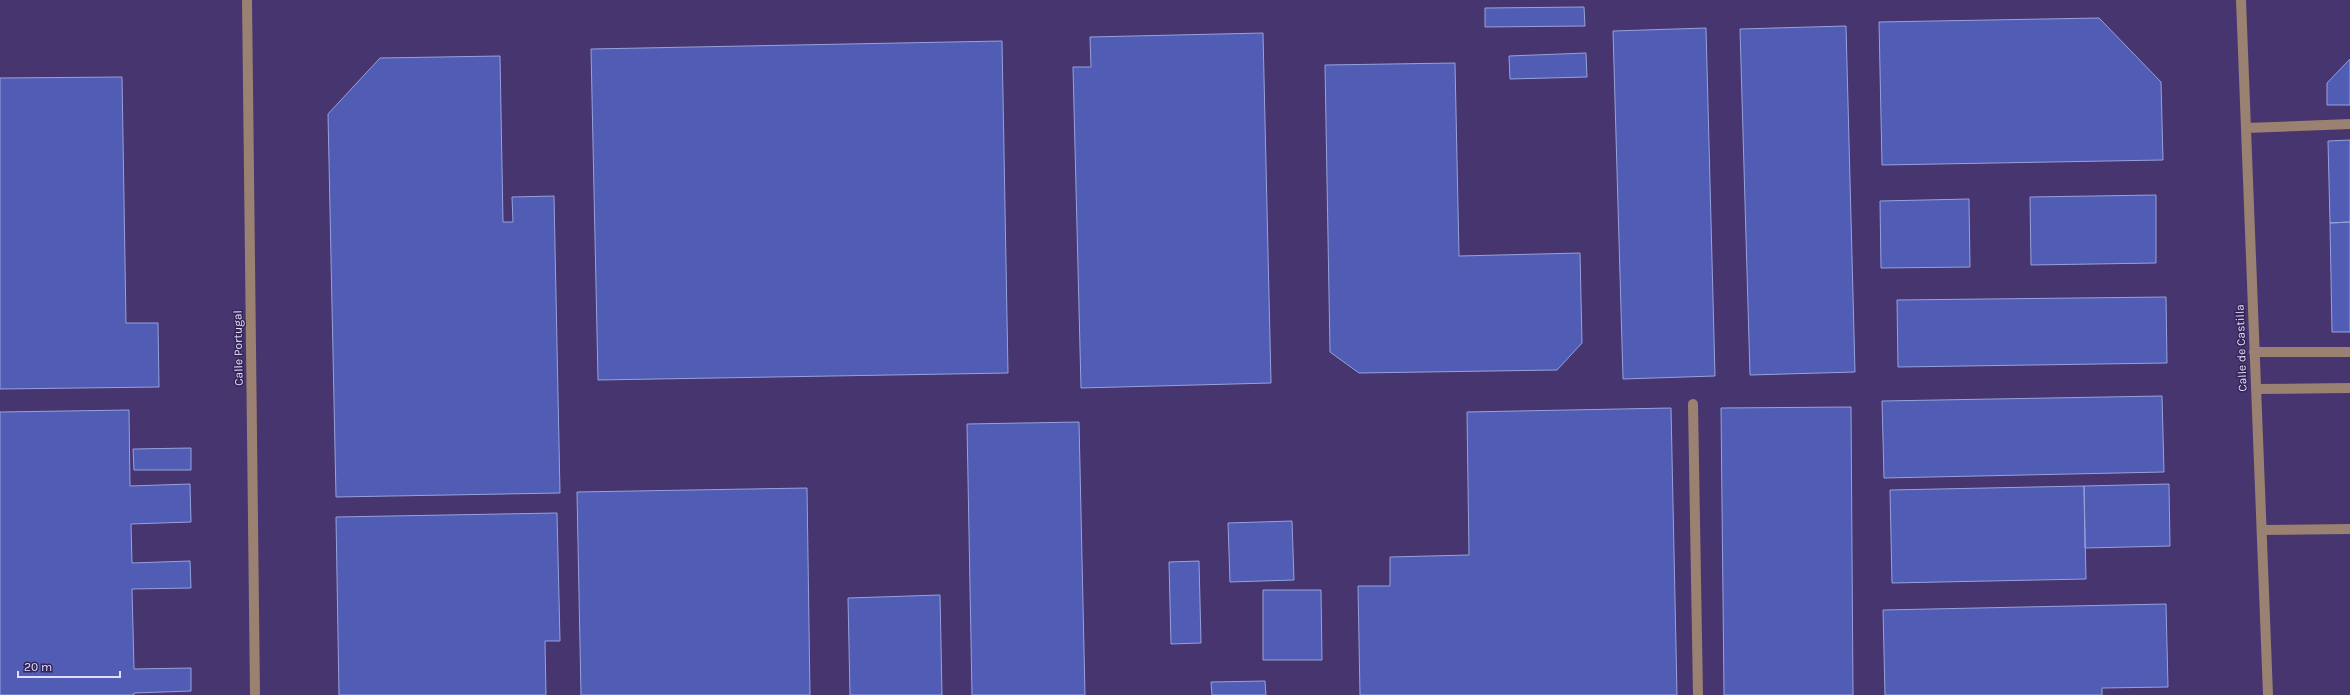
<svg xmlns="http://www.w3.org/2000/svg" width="2350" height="695" viewBox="0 0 2350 695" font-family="Karla,sans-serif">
  <rect width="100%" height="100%" fill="#3e2f62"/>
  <path fill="#46356f" d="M0,0h2350v695h-2350z"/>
  <path fill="#515cb5" stroke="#96a2dc" d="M1584,7l1,19 -100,1v-19z
    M2099,18l62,64 2,78 -281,5 -3,-143z
    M1846,26l9,346 -105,3 -10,-346z
    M1706,28l9,348 -92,3 -10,-348z
    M1263,33l8,350 -190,5 -8,-321h18l-1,-30z
    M1002,41l6,332 -410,7 -7,-331z
    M1586,53l1,24 -77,2 -1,-23z
    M500,56l3,166h10l-1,-25 42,-1 6,297 -224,4 -8,-383 52,-56z
    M2350,59v46h-23v-22z
    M1455,63l4,193 121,-3 2,90 -25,27 -198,3 -29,-21 -5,-287z
    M122,77l4,246h32l1,64 -159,2v-311z
    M2350,140v82l-20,1 -2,-82z
    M2156,195v68l-125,2 -1,-68z
    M1969,199l1,68 -89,1 -1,-67z
    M2350,222v110h-18l-2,-109z
    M2166,297l1,66 -269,4 -1,-67z
    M2162,396l2,76 -280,6 -2,-77z
    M1851,407l2,288h-129l-3,-287z
    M1671,408l6,287h-317l-2,-109h32v-29l79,-2 -2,-143z
    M129,410l1,76 60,-2 1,38 -60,2 1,39 58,-2 1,27 -59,1 2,80 57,-1v23l-57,2v2h-134v-283z
    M1079,422l6,273h-113l-5,-271z
    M191,448v22h-57l-1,-21z
    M2169,484l1,62 -85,2 -1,-62z
    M2084,486l2,93 -194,4 -2,-93z
    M807,488l3,207h-229l-4,-203z
    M557,513l3,128h-15l1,54h-207l-3,-178z
    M1292,521l2,59 -64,2 -2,-59z
    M1199,561l2,82 -30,1 -2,-82z
    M1263,590h58l1,70h-59z
    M940,595l2,100h-92l-2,-97z
    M2166,604l2,83 -66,1v7h-217l-2,-85z
    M1265,681l1,14h-54l-1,-13z"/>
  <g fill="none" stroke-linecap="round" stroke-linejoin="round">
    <path stroke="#9a8171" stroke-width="10" d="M247,0l8,695
      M2241,0l27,695
      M2246,128l104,-4
      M2254,352h96
      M2256,389l94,-1
      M1693,404l5,291
      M2262,530l88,-1"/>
  </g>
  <g text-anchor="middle" stroke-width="3" stroke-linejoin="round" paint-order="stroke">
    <g font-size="12" fill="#e3ddfc" stroke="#342556">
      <text transform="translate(238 348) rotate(-91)" y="4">Calle Portugal</text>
      <text transform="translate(2241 348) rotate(-92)" y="4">Calle de Castilla</text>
    </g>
  </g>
  <path d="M18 671v6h102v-6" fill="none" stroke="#e3ddfc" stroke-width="2"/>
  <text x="24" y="671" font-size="12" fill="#e3ddfc" stroke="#342556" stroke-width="3" paint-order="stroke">20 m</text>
</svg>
